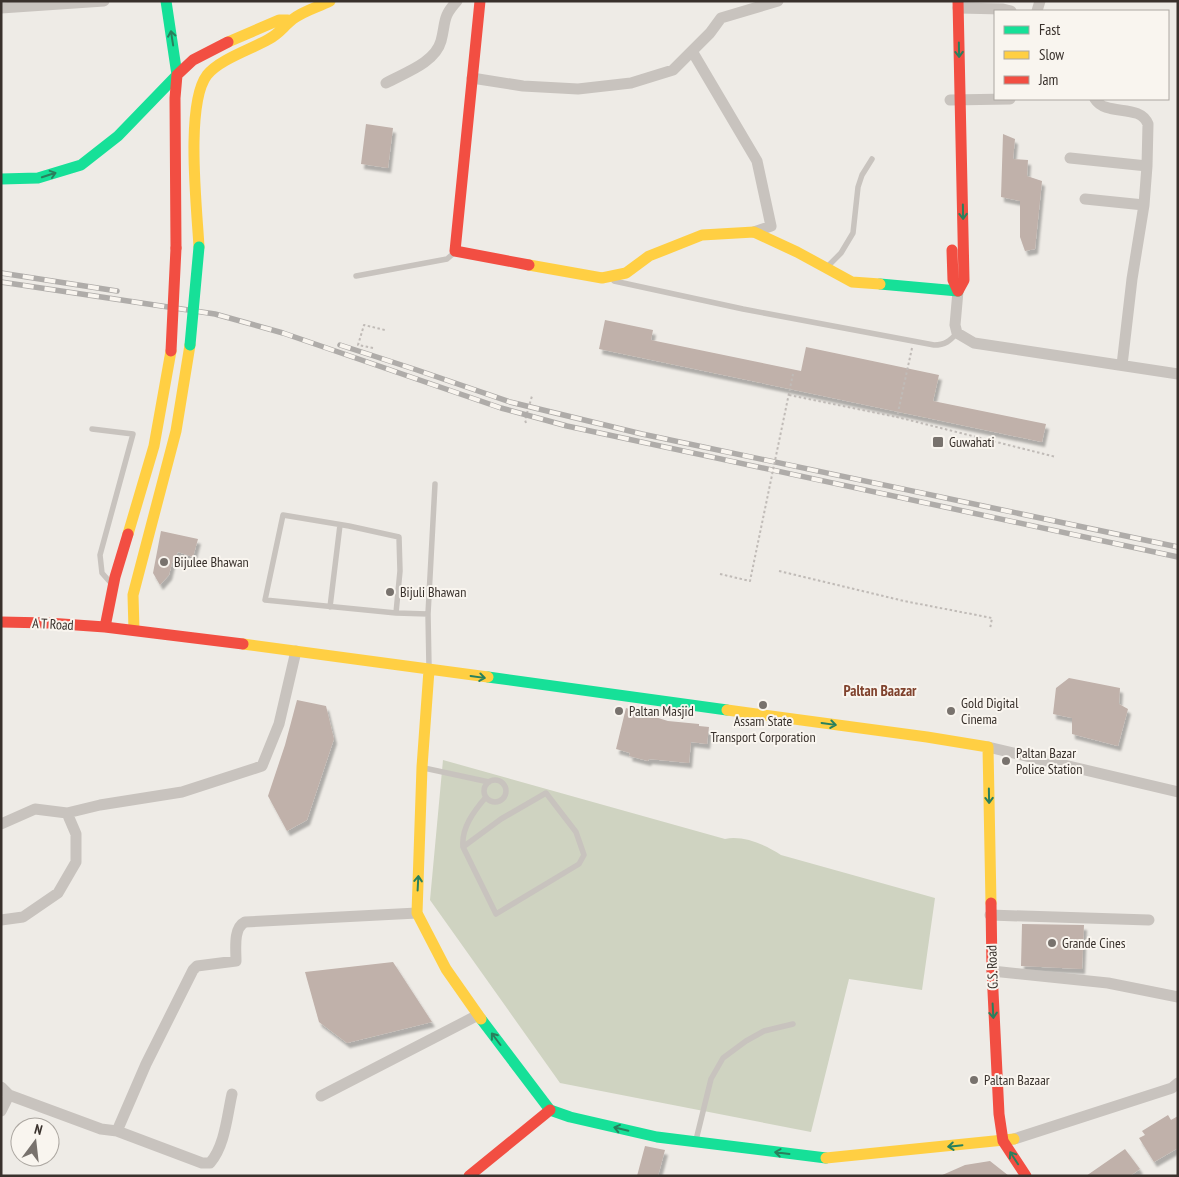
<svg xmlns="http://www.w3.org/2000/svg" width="1179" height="1177" viewBox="0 0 1179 1177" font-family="'PT Sans Narrow',sans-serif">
  <defs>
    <filter id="shadow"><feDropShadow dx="3" dy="5" stdDeviation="1" flood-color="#0004"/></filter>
  </defs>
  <rect width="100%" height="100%" fill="#eeebe6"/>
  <path fill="#cfd3c1" d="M443,760l282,79c18,-4 41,6 56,16l154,43 -13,92 -73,-11 -38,153 -251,-49 -130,-183z"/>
  <path fill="#c0b1aa" filter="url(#shadow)" d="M366,124l27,4 -5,40 -27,-4z
    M1003,134l12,5 -2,20 15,1 -1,16 15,5 -7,68 -10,2 -5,-14v-36l-19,-4z
    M605,320l48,10 -2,10 150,31 5,-24 133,28 -6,26 113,23 -4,18 -443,-93z
    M161,531l37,8 -5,18 -15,-5 -6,11 -3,12 -9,10 -7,-12z
    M1069,678l51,10 -1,16 9,5 -10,37 -46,-12v-16l-19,-4 3,-26z
    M297,700l29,6 8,33 -27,81 -20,11 -19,-35 17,-51z
    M626,708l42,13 31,3v2l10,1 -2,17 -16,-2 -2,21 -40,-4 -1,2 -19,-5 1,-3 -14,-4z
    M1022,924l62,1 -2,44 -61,-3z
    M393,962l39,60 -85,21 -28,-21 -14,-50z
    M1168,1115l3,5 7,-4v32l-24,14 -15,-24 6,-3 -3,-4z
    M645,1146l20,4 -7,26h-21z
    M1125,1149l15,20 -10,7h-44z
    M990,1161l19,15h-69l25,-11z"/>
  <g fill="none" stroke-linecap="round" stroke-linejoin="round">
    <path stroke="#c0bbb7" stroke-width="2" stroke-dasharray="2.5 2.5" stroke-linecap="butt" d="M373,348l-15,-3 6,-20 21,5
      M912,348l-15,69 159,40
      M789,395l108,22
      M526,423l-1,-3 7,-24
      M779,571l125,30 88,17 -2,11"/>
    <path stroke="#c8c3be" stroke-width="5.5" d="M827,267l14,-14 12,-20 5,-46 4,-12 10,-16
      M356,276l91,-17 7,-6
      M614,281l129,28 191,36c11,0 16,-4 23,-12
      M92,429l41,5 -33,121 2,18 8,9
      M330,607l10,-82
      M396,613l4,-42 -1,-34 -50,-11 -66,-11 -18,85 131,13 32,1
      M429,667l-1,-53 7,-130
      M424,768l65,14
      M484 791a11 11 0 1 1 22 0a11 11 0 1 1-22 0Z
      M463,847l38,-28 45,-26 30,39 8,23 -5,9 -83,50 -33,-67c-2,-19 11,-36 23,-50
      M696,1140l15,-61 12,-21 23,-17 18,-10 29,-7"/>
    <path stroke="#c8c3be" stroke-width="11" d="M1,8l103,-7
      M958,8l45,1 8,2
      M1037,11l3,-10
      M692,51l65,110 14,65 -17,6
      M472,78l51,8 55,3 53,-6 42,-13 37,-37 11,-15 57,-17
      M386,83c18,-10 49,-20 55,-42 5,-19 1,-24 16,-40
      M1095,99c11,18 45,4 53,25l-1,42 -3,39 -12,74 -10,86
      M950,100l60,-1
      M1070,158l77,8
      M1085,199l59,6
      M958,291l-3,34 2,8 17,10 204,31
      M988,747l190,45
      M1,824l34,-15 32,4 33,-8 82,-13 80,-26 17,-42 17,-73
      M990,915l159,5
      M1,920l22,-3 35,-24 18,-31v-28l-9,-21
      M992,971l116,12 70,14
      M1,1087l8,8 -8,16
      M9,1095l92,34 16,2 29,-67 47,-94 4,-4 39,-5c0,-12 -3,-33 9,-39l172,-9
      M321,1096l157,-81
      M117,1131l85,32h8c15,-17 17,-47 22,-69
      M1014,1139l158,-51 6,-5"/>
    <path stroke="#16e098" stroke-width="11" d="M1,179l37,-1 43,-13 37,-29 59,-61 -11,-74
      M880,284l78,7
      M488,677l239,33
      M481,1019l69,91 20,7 87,20 169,21"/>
    <path stroke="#ffcf43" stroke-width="11" d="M228,42l51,-22h9
      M199,247c-2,-38 -14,-143 8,-172 13,-16 45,-26 62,-36 10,-5 15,-13 24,-20 10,-8 25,-12 37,-18
      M529,265l73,13 24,-5 23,-17 53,-21 52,-3 43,20 55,30 28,2
      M128,534l26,-88 17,-95
      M134,630l-1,-35 43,-164 14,-86
      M243,644l245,33
      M429,670l-7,97 -5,146 29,56 35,50
      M727,710l200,27 61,10 3,156
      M826,1158l188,-19"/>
    <path stroke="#f24e42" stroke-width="11" d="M480,1l-25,250 74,14
      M958,1l6,279 -6,11
      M176,248l-1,-150 2,-23 16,-15 35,-18
      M952,250l1,30 5,11
      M128,534l-13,43 -10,50 138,17
      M1,622l47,1 57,4
      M991,903l1,68 7,143 4,27 23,35
      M469,1176l81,-66"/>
    <g stroke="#afaca9" stroke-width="5.5">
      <path id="rail" d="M1,273l116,18
        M1,282l214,32 68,19 218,75 66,18 611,131
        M340,345l77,25 93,32 132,32 536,113"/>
    </g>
    <use href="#rail" stroke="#f9f5ef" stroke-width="4" stroke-dasharray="11" stroke-linecap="butt"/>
    <path stroke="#c0bbb7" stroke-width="2" stroke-dasharray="2.5 2.5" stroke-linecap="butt" d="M720,574l30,7 43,-207"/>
    <path stroke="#16e098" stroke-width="11" d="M190,345l9,-98"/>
    <path stroke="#f24e42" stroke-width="11" d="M171,351l5,-103"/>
  </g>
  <defs><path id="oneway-shaft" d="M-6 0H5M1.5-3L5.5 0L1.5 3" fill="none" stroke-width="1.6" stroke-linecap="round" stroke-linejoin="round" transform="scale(1.25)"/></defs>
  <g stroke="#29805d">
    <use href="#oneway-shaft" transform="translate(172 38) rotate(-99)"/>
    <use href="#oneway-shaft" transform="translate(959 50) rotate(89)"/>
    <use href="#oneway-shaft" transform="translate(49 175) rotate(-18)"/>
    <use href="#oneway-shaft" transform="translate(963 212) rotate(89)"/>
    <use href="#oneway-shaft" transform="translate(478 677) rotate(8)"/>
    <use href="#oneway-shaft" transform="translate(829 724) rotate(8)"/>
    <use href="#oneway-shaft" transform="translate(989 796) rotate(89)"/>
    <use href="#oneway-shaft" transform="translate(418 883) rotate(-87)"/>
    <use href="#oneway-shaft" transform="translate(993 1011) rotate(87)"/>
    <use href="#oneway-shaft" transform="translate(496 1039) rotate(-127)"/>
    <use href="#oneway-shaft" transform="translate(621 1129) rotate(-167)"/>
    <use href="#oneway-shaft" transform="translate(955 1146) rotate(174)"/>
    <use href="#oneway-shaft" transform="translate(782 1153) rotate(-173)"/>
    <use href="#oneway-shaft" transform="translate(1014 1158) rotate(-123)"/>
  </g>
  <g fill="#78726d" stroke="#f9f5ef" stroke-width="2">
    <rect x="932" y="436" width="12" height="12" rx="2.5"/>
    <circle cx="164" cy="562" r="5"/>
    <circle cx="390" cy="592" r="5"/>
    <circle cx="763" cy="705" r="5"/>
    <circle cx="619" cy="711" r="5"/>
    <circle cx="951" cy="711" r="5"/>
    <circle cx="1006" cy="761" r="5"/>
    <circle cx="1052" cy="943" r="5"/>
    <circle cx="974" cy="1080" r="5"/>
  </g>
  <g text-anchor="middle" stroke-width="4" stroke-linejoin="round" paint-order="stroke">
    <g font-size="14" fill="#39312c" stroke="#f9f5ef" text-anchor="start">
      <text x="949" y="447">Guwahati</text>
      <text x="174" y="567">Bijulee Bhawan</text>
      <text x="400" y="597">Bijuli Bhawan</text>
      <text x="961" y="708">Gold Digital<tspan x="961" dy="16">Cinema</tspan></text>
      <text x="629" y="716">Paltan Masjid</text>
      <text x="763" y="726" text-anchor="middle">Assam State<tspan x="763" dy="16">Transport Corporation</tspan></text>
      <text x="1016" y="758">Paltan Bazar<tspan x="1016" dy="16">Police Station</tspan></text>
      <text x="1062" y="948">Grande Cines</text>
      <text x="984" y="1085">Paltan Bazaar</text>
    </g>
    <g font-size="14" fill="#39312c" stroke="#f9f5ef">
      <text transform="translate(53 624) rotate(3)" y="5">A T Road</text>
      <text transform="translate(992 967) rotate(-92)" y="5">G.S. Road</text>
    </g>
    <g font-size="15" font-weight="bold" fill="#80422d" stroke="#f9f5ef">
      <text x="880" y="696">Paltan Baazar</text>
    </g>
  </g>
  <rect width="1179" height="1177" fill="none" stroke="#39312c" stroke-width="5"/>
  <rect x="994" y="10" width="175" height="90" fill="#f9f5ef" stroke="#aca7a1"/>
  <rect x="1004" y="26" width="25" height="8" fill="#16e098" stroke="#aca7a1"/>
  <text x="1039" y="35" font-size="15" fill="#39312c">Fast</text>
  <rect x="1004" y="51" width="25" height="8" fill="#ffcf43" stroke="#aca7a1"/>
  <text x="1039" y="60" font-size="15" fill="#39312c">Slow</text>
  <rect x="1004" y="76" width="25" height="8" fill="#f24e42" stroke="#aca7a1"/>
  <text x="1039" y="85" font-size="15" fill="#39312c">Jam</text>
  <g transform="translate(35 1142) rotate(15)"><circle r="24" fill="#f9f5ef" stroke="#aca7a1"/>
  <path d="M0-4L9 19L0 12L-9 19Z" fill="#78726d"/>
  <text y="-8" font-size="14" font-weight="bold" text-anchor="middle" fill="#39312c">N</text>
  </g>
</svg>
